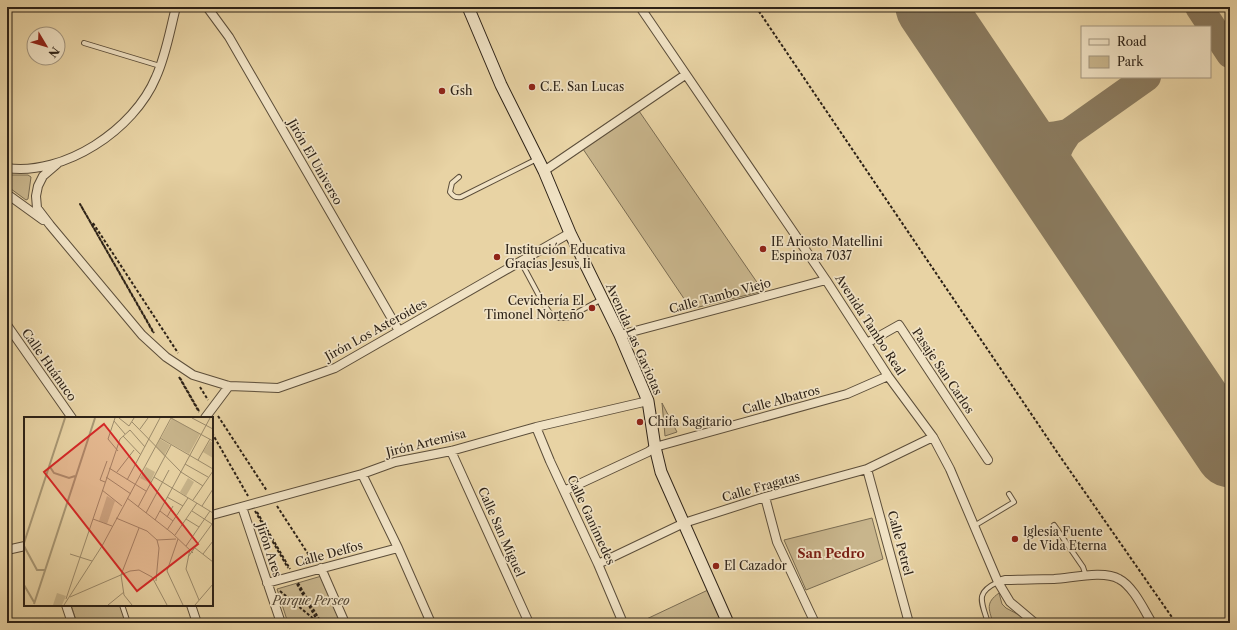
<svg xmlns="http://www.w3.org/2000/svg" width="1237" height="630" viewBox="0 0 1237 630" font-family="'Libre Caslon Text',serif">
  <rect width="100%" height="100%" fill="#e8d3a4"/>
  <filter id="stains"><feTurbulence type="fractalNoise" baseFrequency=".005" numOctaves="4"/><feColorMatrix values="0 0 0 0 .2 0 0 0 0 .09 0 0 0 0 .02 0 0 0 .5 -.17"/></filter>
  <radialGradient id="worn" r=".72"><stop offset=".6" stop-color="#630" stop-opacity="0"/><stop offset="1" stop-color="#630" stop-opacity=".3"/></radialGradient>
  <path fill="#c8b58c" stroke="#7a6c52" d="M639,111l124,180 -72,18 -108,-160z
    M7,175h21l3,2 -3,22 -2,1 -19,-14z
    M662,403l15,29 -12,4z
    M872,518l11,41 -77,31 -22,-50z
    M325,575l20,48h-57l-11,-34z
    M708,590l16,33h-86z
    M999,593l3,11 4,4 13,7 9,8h-35c-4,-14 -8,-20 6,-30z
    M71,605h49l6,18h-49z"/>
  <g fill="none" stroke-linecap="round" stroke-linejoin="round">
    <path stroke="#8a7a5e" stroke-width="28" d="M1199,7l31,47
      M1006,119c25,18 32,21 62,14
      M1051,185c-1,-20 5,-36 17,-52l79,-56"/>
    <path stroke="#8a7a5e" stroke-width="69" d="M930,7l300,446"/>
    <g stroke="#5c4e3a" stroke-width="6">
      <path id="lane" d="M84,43l76,23
        M459,177l-7,6 -2,9c3,4 5,6 11,5l76,-38
        M521,262l22,41 7,10 8,5h9l35,-19
        M1054,525l29,42 3,9
        M974,526l40,-24 -5,-8
        M122,605l6,18
        M988,623c-6,-21 -14,-30 10,-41"/>
    </g>
    <g stroke="#5c4e3a" stroke-width="10">
      <path id="street" d="M207,7l22,30 170,294
        M640,7l186,273 62,96 45,61 17,32 48,113 12,20 25,21
        M57,164l-14,12 -5,10 -2,10 1,12 13,17 92,110 24,22 27,18 36,11 49,2 57,-20 235,-135
        M7,168c57,8 127,-38 149,-91 10,-22 14,-47 20,-70
        M544,171l141,-96
        M7,194l36,26
        M7,325l65,93
        M620,335l206,-55
        M867,343l32,-18 89,135
        M205,418l24,-32
        M536,427l14,34 48,103 25,59
        M451,451l78,172
        M867,469l42,154
        M362,474l36,74 33,75
        M564,491l84,-39 7,-5 192,-53 41,-18
        M765,497l12,45 38,81
        M242,507l39,116
        M212,515l150,-41 33,-12 56,-11 85,-24 112,-26
        M7,550l18,-4
        M598,564l86,-41 81,-26 102,-28 66,-32
        M321,568l24,55
        M998,582l7,-2c16,0 33,-1 49,-1 18,-1 50,-9 65,0 14,7 25,31 33,44
        M267,583l131,-35
        M66,605l6,18
        M191,605l6,18"/>
    </g>
    <g stroke="#2d2217" stroke-width="13">
      <path id="secondary" d="M468,7l33,78 43,86 26,62 50,102 28,66 7,46 6,25 67,151"/>
    </g>
    <path stroke="#2d2217" stroke-width="2" stroke-dasharray="3 2" stroke-linecap="butt" d="M756,7l303,448 117,168
      M93,223l85,130
      M153,332l-73,-128 74,129
      M179,377l20,35
      M180,378l19,33
      M200,387l8,13
      M218,416l49,75
      M212,433l36,63
      M277,506l37,57
      M255,511l33,57
      M257,512l33,57
      M298,583l21,36 4,1 4,3
      M297,584l20,36 -4,3
      M280,591l35,29"/>
    <use href="#lane" stroke="#f0e2c4" stroke-width="4"/>
    <use href="#street" stroke="#f0e2c4" stroke-width="8"/>
    <use href="#secondary" stroke="#f0e2c4" stroke-width="11"/>
  </g>
  <g fill="#8f2418" stroke="#f0e2c4" stroke-width="1.5">
    <circle cx="532" cy="87" r="4"/>
    <circle cx="442" cy="91" r="4"/>
    <circle cx="763" cy="249" r="4"/>
    <circle cx="497" cy="257" r="4"/>
    <circle cx="592" cy="308" r="4"/>
    <circle cx="640" cy="422" r="4"/>
    <circle cx="1015" cy="539" r="4"/>
    <circle cx="716" cy="566" r="4"/>
  </g>
  <g text-anchor="middle" stroke-width="3.5" stroke-linejoin="round" paint-order="stroke">
    <g font-size="12" fill="#2d2217" stroke="#f0e2c4" text-anchor="start">
      <text x="540" y="91">C.E. San Lucas</text>
      <text x="450" y="95">Gsh</text>
      <text x="771" y="246">IE Ariosto Matellini<tspan x="771" dy="14">Espinoza 7037</tspan></text>
      <text x="505" y="254">Institución Educativa<tspan x="505" dy="14">Gracias Jesus Ii</tspan></text>
      <text x="584" y="305" text-anchor="end">Cevichería El<tspan x="584" dy="14">Timonel Norteño</tspan></text>
      <text x="648" y="426">Chifa Sagitario</text>
      <text x="1023" y="536">Iglesia Fuente<tspan x="1023" dy="14">de Vida Eterna</tspan></text>
      <text x="724" y="570">El Cazador</text>
    </g>
    <g font-size="12" fill="#2d2217" stroke="#f0e2c4">
      <text transform="translate(315 162) rotate(60)" y="4">Jirón El Universo</text>
      <text transform="translate(720 296) rotate(-15)" y="4">Calle Tambo Viejo</text>
      <text transform="translate(870 325) rotate(57)" y="4">Avenida Tambo Real</text>
      <text transform="translate(376 330) rotate(-29)" y="4">Jirón Los Asteroides</text>
      <text transform="translate(634 339) rotate(66)" y="4">Avenida Las Gaviotas</text>
      <text transform="translate(49 365) rotate(55)" y="4">Calle Huánuco</text>
      <text transform="translate(943 371) rotate(56)" y="4">Pasaje San Carlos</text>
      <text transform="translate(781 400) rotate(-15)" y="4">Calle Albatros</text>
      <text transform="translate(426 443) rotate(-14)" y="4">Jirón Artemisa</text>
      <text transform="translate(761 487) rotate(-16)" y="4">Calle Fragatas</text>
      <text transform="translate(591 520) rotate(65)" y="4">Calle Ganímedes</text>
      <text transform="translate(501 532) rotate(66)" y="4">Calle San Miguel</text>
      <text transform="translate(900 543) rotate(75)" y="4">Calle Petrel</text>
      <text transform="translate(269 550) rotate(72)" y="4">Jirón Ares</text>
      <text transform="translate(329 554) rotate(-15)" y="4">Calle Delfos</text>
    </g>
    <g font-size="12" font-style="italic" fill="#544734" stroke="#f0e2c4">
      <text x="311" y="605">Parque Perseo</text>
    </g>
    <g font-size="13" font-weight="bold" fill="#7a1f14" stroke="#f0e2c4">
      <text x="831" y="558">San Pedro</text>
    </g>
  </g>
  <g transform="translate(24 417)">
    <rect width="189" height="189" fill="#e8d3a4"/>
    <path d="M148,1l28,16 -11,20 -28,-16zM136,22l10,6 -6,11 -8,-9zM186,24l3,2v15l-10,-6zM122,50l9,5 -5,11 -10,-5zM164,61l6,4 -8,14 -6,-4zM83,79l8,5 -8,23 -8,-3zM33,176l9,3 -4,9h-9z" fill="#c8b58c"/>
    <path fill="none" stroke="#a89774" stroke-width="2" d="M26,50l4,6 15,5 6,-2M0,126l41,-125M0,129l13,24h8M0,168l10,17M10,187l61,-186"/>
    <path fill="none" stroke="#9d8c6c" stroke-width="1" d="M91,1l-7,21 10,12M95,1l10,8 5,-8M168,1l21,11M90,4l11,13M108,5l49,50 22,14M116,12l8,-11M99,19l18,19M136,21l53,31M174,43l12,-21M161,47l23,13M85,51l37,23M93,55l17,-22M82,60l25,17M130,60l59,36M103,63l33,-62M81,65l-5,-2 7,-19M78,73l20,16M143,80l16,9M103,81l45,35 21,20M169,83l20,-29M178,89l11,-17M114,90l33,-62M136,94l13,10M168,94l20,13M122,96l23,-43M143,100l6,-11M92,101l31,13 10,9 2,8 -3,33M69,102l19,7M162,102l13,8M131,103l55,-102M143,113l21,-32M151,118l22,-32M154,122l-11,32 16,34M133,123l19,-1M162,129l24,-35M171,131l18,14M166,132l-4,20 13,31M46,137l22,7M179,137l10,-13M164,140l24,-33M46,180l60,-26 9,-1 13,7 15,28M42,182l54,-160 10,-9 15,17M40,188l38,-59 69,-128 42,23M84,188l16,-13M108,188l-8,-10 -3,-20 18,-47M171,188l18,-21"/>
    <path fill="#d62828" fill-opacity="0.15" stroke="#d62828" stroke-width="2" d="M80,7l94,120 -61,47 -93,-119z"/>
    <rect width="189" height="189" fill="none" stroke="#2d2217" stroke-width="2"/>
  </g>
  <rect width="1237" height="630" fill="none" stroke="#e8d3a4" stroke-width="24"/>
  <rect x="8" y="8" width="1221" height="614" fill="none" stroke="#2d2217" stroke-width="2"/>
  <rect x="12" y="12" width="1213" height="606" fill="none" stroke="#2d2217"/>
  <rect x="1081" y="26" width="130" height="52" fill="#f0e2c4" stroke="#a2957f"/>
  <rect x="1089" y="39" width="20" height="6" fill="#f0e2c4" stroke="#a2957f"/>
  <text x="1117" y="46" font-size="12" fill="#2d2217">Road</text>
  <rect x="1089" y="56" width="20" height="12" fill="#c8b58c" stroke="#a2957f"/>
  <text x="1117" y="66" font-size="12" fill="#2d2217">Park</text>
  <g transform="translate(46 46) rotate(128)"><circle r="19" fill="#f0e2c4" stroke="#a2957f"/>
  <path d="M0-3L7 15L0 10L-7 15Z" fill="#8f2418"/>
  <text y="-6" font-size="11" font-weight="bold" text-anchor="middle" fill="#2d2217">N</text>
  </g>
  <rect width="100%" height="100%" filter="url(#stains)"/>
  <rect width="100%" height="100%" fill="url(#worn)"/>
</svg>
